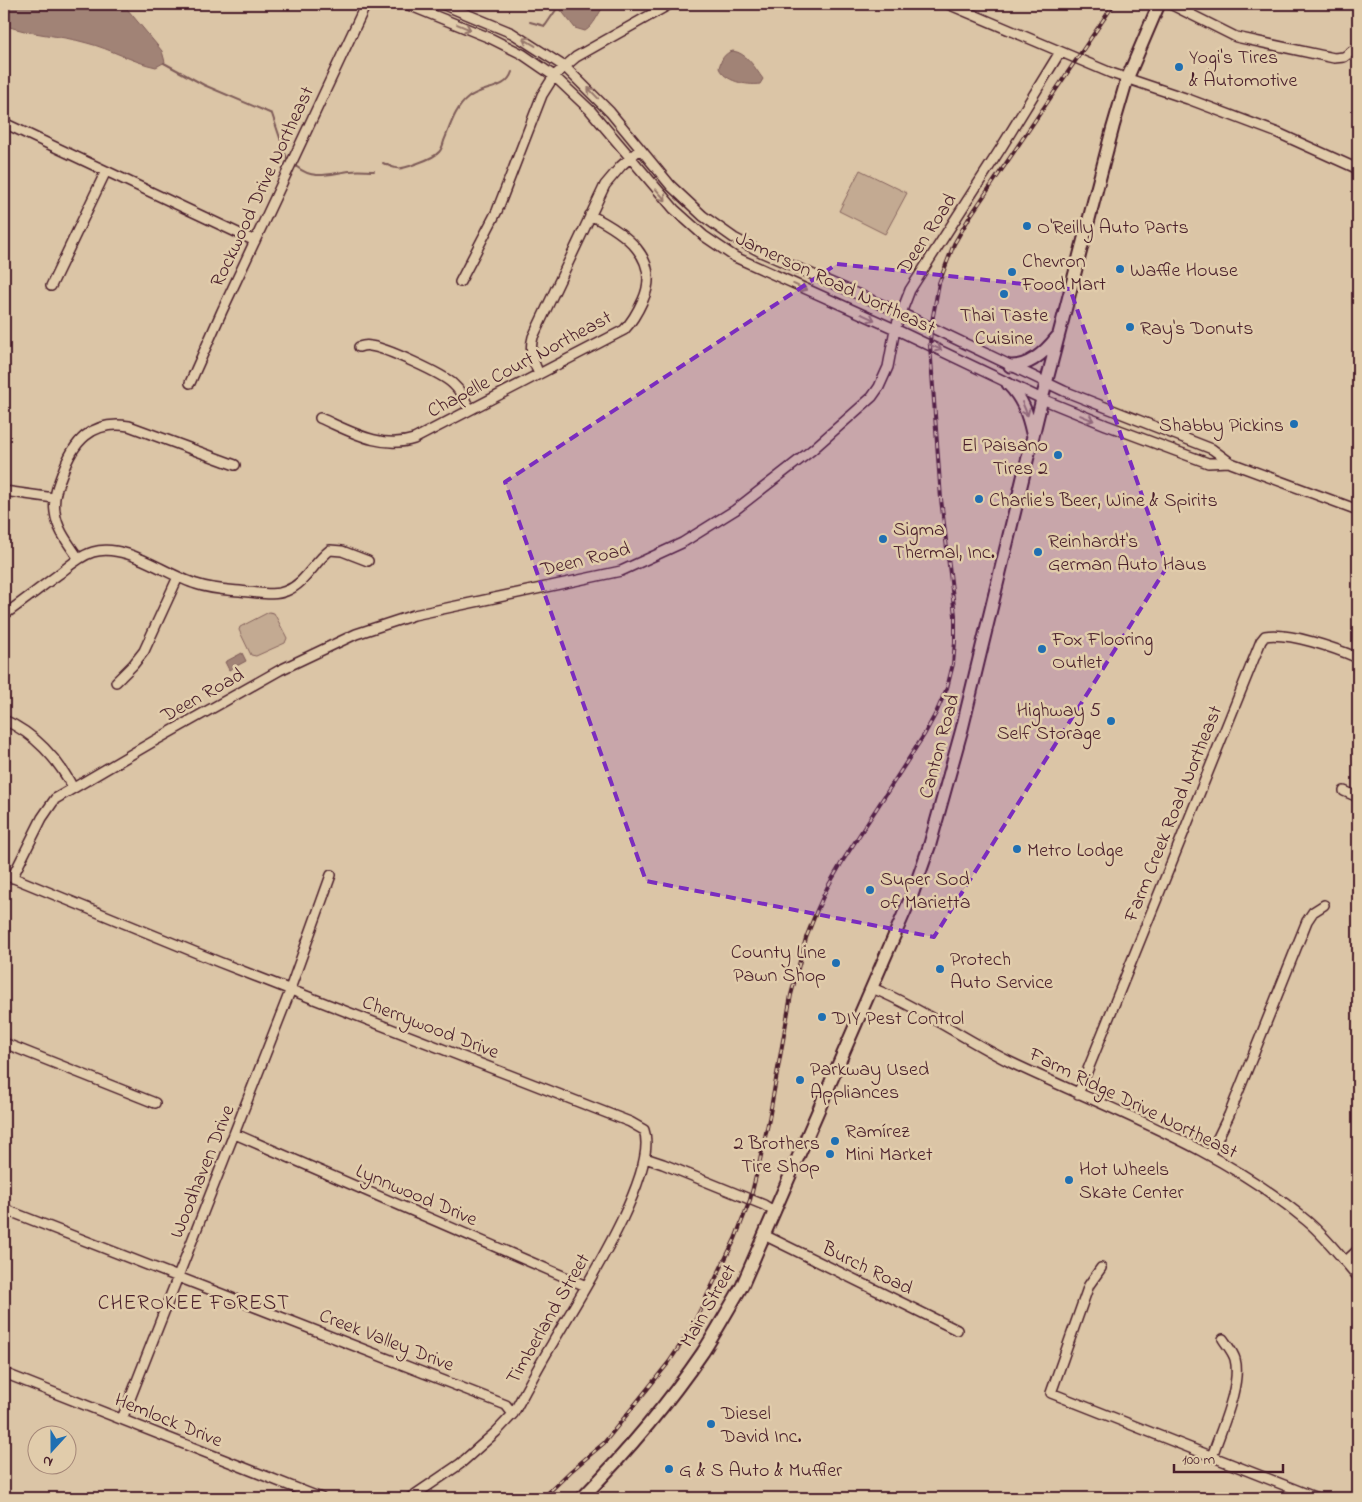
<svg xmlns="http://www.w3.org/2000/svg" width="1362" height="1502" viewBox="0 0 1362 1502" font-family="'Indie Flower',sans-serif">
  <rect width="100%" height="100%" fill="#dbc5a6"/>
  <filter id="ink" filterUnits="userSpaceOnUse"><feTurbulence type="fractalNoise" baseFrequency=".02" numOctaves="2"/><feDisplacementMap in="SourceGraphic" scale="10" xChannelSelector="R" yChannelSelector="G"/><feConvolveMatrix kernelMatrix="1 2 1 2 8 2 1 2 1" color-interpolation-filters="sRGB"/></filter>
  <g filter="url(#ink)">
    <path fill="#c3aa92" stroke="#86645e" d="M860,170l47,23 -22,41 -46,-23z
      M269,612l5,1 13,25 -2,5 -29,13 -5,-1 -12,-25 1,-3z"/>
    <path fill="#a18376" stroke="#7e5b58" d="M4,4h119l39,47 3,11 -9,5c-24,-5 -45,-18 -69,-24 -27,-8 -57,-8 -83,-18z
      M556,4h49c-6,8 -11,22 -20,27l-10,-3z
      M733,51c14,2 22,17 30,28l-3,5c-13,2 -36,-3 -41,-16 2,-8 5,-15 14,-17z
      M242,653l4,8 -17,9 -4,-8z"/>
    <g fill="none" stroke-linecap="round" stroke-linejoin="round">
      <path stroke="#7e5b58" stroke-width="2" d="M530,22l15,4 13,-19
        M164,63l40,22 68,29 15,45
        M383,163c14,7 17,7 32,1 8,-3 19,-6 24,-12 3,-3 4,-7 5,-11 6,-14 11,-33 24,-43 14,-12 38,-7 44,-26
        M297,167c17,14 34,6 53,4 8,-1 16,0 24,0"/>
      <g stroke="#4a1f2b" stroke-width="12">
        <path id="minor" d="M406,4l84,34 32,16 32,22 36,34 84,99 30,27 31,21 160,72 147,70 64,26 102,38 21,-1
          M442,4l70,29 53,34 45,45 61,74 32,30 31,22 27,14 140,61 163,78 148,58 19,14 127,47
          M948,4l163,69 77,26 90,34 80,36
          M1170,4l66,33 98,21 10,-1 11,-8
          M4,123l251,118
          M460,282l37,-71 45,-116 12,-19 22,-19 94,-53
          M51,286l55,-115
          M359,347c3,-1 8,-2 11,-1 14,1 73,28 83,38 8,7 12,16 17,26
          M539,374c-6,-13 -10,-23 -6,-37l72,-152 16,-19 19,-17
          M190,383l32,-72 144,-307
          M320,418c30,13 61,32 94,21l210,-109c9,-9 14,-19 19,-30 19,-42 -19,-68 -53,-85
          M4,491l50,7
          M79,559c-10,-15 -22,-29 -24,-47 -2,-14 2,-25 7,-38 11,-32 29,-54 67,-48l106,39
          M4,615c18,-13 36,-27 55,-41 10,-8 21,-18 34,-22 32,-10 73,23 103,32 17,6 35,6 53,8 12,1 26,4 37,-1 19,-7 28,-29 44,-41l12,1 26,10
          M116,682l17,-17 11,-14 34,-74
          M4,720c30,13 54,39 69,68
          M1344,791l14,6
          M4,874l215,88 411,160 14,8c16,44 -68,172 -92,214 -14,23 -26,46 -39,70l-17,18 -36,32 -50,34
          M12,878l30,-60 13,-19 99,-58 126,-71 76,-36 58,-19 207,-44 61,-28 53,-33 77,-60 60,-53 7,-10 9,-20 7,-38 15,-39 91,-142 59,-96
          M872,988c49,20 93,52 140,75 101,48 209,85 295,158 19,16 35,37 51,56
          M4,1043l151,60
          M1078,1094l183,-453 4,-5c24,-4 70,12 93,22
          M235,1134l351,152
          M1210,1154l19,-39 78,-194 6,-9 11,-7
          M645,1158l18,6 101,41 11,7
          M4,1209l502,196 7,9
          M764,1235l193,95
          M1345,1262l13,-12
          M1101,1268l-12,17 -38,108 266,105
          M4,1373l317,125
          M122,1419l167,-425 1,-5 41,-114
          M1212,1457c8,-26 30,-72 23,-98 -2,-7 -8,-14 -12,-20"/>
      </g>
      <g stroke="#4a1f2b" stroke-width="15">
        <path id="major" d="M1010,366c19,1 36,-15 47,-29
          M1008,384c14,14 20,30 24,49
          M582,1498c42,-43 87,-96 121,-146 14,-22 26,-44 39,-66l170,-391 18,-51 32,-115 80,-330 71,-272 14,-48 32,-75"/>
      </g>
      <use href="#minor" stroke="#e1ccab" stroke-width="9"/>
      <use href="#major" stroke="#e1ccab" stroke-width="11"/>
      <g stroke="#4a1f2b" stroke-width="4">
        <path id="rail" d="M543,1498l28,-27 33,-28 65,-81 22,-33 16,-33 28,-57 15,-39 10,-40 9,-41 22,-124 15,-57 11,-28 10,-22 15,-26 82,-127 12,-22 11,-25 6,-24 2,-22v-27l-14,-116 -11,-154 1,-18 8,-44 15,-39 15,-26 145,-214"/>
      </g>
      <use href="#rail" stroke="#e1ccab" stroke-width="2" stroke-dasharray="5.5" stroke-linecap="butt"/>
    </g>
    <defs><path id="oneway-shaft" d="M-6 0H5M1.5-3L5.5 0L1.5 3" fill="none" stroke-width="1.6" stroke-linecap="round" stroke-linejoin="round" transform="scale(1.25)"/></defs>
    <g stroke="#96766b">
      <use href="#oneway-shaft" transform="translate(464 27) rotate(22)"/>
      <use href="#oneway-shaft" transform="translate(529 42) rotate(-149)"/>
      <use href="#oneway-shaft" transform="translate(593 93) rotate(-134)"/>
      <use href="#oneway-shaft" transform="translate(661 195) rotate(49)"/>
      <use href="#oneway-shaft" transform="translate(800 287) rotate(24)"/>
      <use href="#oneway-shaft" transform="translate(868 317) rotate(24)"/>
      <use href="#oneway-shaft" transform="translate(935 347) rotate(25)"/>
      <use href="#oneway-shaft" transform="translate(1025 409) rotate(67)"/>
      <use href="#oneway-shaft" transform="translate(1087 418) rotate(22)"/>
    </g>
  </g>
  <path fill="#7b2cbf" fill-opacity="0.2" stroke="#7b2cbf" stroke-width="4" stroke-dasharray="10 6" stroke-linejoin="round" d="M837,264l233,25 97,278 -233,370 -288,-56 -141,-399z"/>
  <g fill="#1f6fb2" stroke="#e1ccab" stroke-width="2">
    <circle cx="1179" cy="67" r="5"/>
    <circle cx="1027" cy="226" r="5"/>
    <circle cx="1120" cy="269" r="5"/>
    <circle cx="1012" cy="272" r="5"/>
    <circle cx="1004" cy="294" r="5"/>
    <circle cx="1130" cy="327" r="5"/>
    <circle cx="1294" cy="424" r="5"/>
    <circle cx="1058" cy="455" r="5"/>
    <circle cx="979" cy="499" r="5"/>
    <circle cx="883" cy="539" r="5"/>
    <circle cx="1038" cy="552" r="5"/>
    <circle cx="1042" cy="649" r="5"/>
    <circle cx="1111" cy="721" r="5"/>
    <circle cx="1017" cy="849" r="5"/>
    <circle cx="870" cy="890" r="5"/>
    <circle cx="836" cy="963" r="5"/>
    <circle cx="940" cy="969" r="5"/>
    <circle cx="822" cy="1017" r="5"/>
    <circle cx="800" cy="1080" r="5"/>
    <circle cx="835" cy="1141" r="5"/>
    <circle cx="830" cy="1154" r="5"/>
    <circle cx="1069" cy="1180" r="5"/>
    <circle cx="711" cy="1424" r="5"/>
    <circle cx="669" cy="1469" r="5"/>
  </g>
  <g text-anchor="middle" stroke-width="5" stroke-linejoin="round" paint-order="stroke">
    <g font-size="20" fill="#4a1f2b" stroke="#e1ccab" text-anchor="start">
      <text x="1189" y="63">Yogi's Tires<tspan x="1189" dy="23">&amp; Automotive</tspan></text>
      <text x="1037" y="233">O'Reilly Auto Parts</text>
      <text x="1022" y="267">Chevron<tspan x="1022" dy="23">Food Mart</tspan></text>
      <text x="1130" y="276">Waffle House</text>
      <text x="1004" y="321" text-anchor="middle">Thai Taste<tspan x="1004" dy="23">Cuisine</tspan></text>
      <text x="1140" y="334">Ray's Donuts</text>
      <text x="1284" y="431" text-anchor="end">Shabby Pickins</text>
      <text x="1048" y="451" text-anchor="end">El Paisano<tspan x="1048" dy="23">Tires 2</tspan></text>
      <text x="989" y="506">Charlie's Beer, Wine &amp; Spirits</text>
      <text x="893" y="535">Sigma<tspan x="893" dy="23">Thermal, Inc.</tspan></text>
      <text x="1048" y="547">Reinhardt's<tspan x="1048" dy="23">German Auto Haus</tspan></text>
      <text x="1052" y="645">Fox Flooring<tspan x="1052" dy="23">Outlet</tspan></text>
      <text x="1101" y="716" text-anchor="end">Highway 5<tspan x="1101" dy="23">Self Storage</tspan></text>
      <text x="1027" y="856">Metro Lodge</text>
      <text x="880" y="885">Super Sod<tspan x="880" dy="23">of Marietta</tspan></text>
      <text x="826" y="958" text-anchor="end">County Line<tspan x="826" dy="23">Pawn Shop</tspan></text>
      <text x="950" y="965">Protech<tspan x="950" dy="23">Auto Service</tspan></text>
      <text x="832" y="1024">DIY Pest Control</text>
      <text x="810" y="1075">Parkway Used<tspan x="810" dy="23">Appliances</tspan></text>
      <text x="845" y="1137">Ramírez<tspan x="845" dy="23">Mini Market</tspan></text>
      <text x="820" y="1149" text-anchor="end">2 Brothers<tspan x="820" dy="23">Tire Shop</tspan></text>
      <text x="1079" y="1175">Hot Wheels<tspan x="1079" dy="23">Skate Center</tspan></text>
      <text x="721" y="1419">Diesel<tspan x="721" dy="23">David Inc.</tspan></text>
      <text x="679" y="1476">G &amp; S Auto &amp; Muffler</text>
    </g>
    <g font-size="20" fill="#4a1f2b" stroke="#e1ccab">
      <text transform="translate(261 186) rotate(-65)" y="7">Rockwood Drive Northeast</text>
      <text transform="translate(926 233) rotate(-57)" y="7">Deen Road</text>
      <text transform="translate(836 282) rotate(25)" y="7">Jamerson Road Northeast</text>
      <text transform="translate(519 363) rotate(-28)" y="7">Chapelle Court Northeast</text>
      <text transform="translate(585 558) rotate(-14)" y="7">Deen Road</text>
      <text transform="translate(202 694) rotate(-29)" y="7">Deen Road</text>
      <text transform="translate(938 746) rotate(-75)" y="7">Canton Road</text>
      <text transform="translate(1172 813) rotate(-68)" y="7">Farm Creek Road Northeast</text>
      <text transform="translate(431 1026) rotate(21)" y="7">Cherrywood Drive</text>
      <text transform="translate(1134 1102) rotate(26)" y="7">Farm Ridge Drive Northeast</text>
      <text transform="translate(201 1171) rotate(-68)" y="7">Woodhaven Drive</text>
      <text transform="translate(417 1194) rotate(23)" y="7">Lynnwood Drive</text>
      <text transform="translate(868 1267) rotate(26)" y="7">Burch Road</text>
      <text transform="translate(707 1305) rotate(-60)" y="7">Main Street</text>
      <text transform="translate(547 1318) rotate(-60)" y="7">Timberland Street</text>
      <text transform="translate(387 1339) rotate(21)" y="7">Creek Valley Drive</text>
      <text transform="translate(169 1419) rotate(22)" y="7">Hemlock Drive</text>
    </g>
    <g font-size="21" letter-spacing="1" fill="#4a1f2b" stroke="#e1ccab">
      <text x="194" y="1309">CHEROKEE FOREST</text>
    </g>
  </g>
  <rect width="1362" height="1502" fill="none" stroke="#e1ccab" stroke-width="20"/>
  <rect x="10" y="10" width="1342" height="1482" fill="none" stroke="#4a1f2b" stroke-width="2" filter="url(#ink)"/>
  <g transform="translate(52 1450) rotate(201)"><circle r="24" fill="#e1ccab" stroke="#a58778"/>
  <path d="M0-4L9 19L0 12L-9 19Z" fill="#1f6fb2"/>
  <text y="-8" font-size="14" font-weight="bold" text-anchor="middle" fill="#4a1f2b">N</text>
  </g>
  <path d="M1174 1464v8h109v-8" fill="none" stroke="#4a1f2b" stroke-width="2.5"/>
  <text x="1182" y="1464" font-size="15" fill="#4a1f2b" stroke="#e1ccab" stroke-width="4" paint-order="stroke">100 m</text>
</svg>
